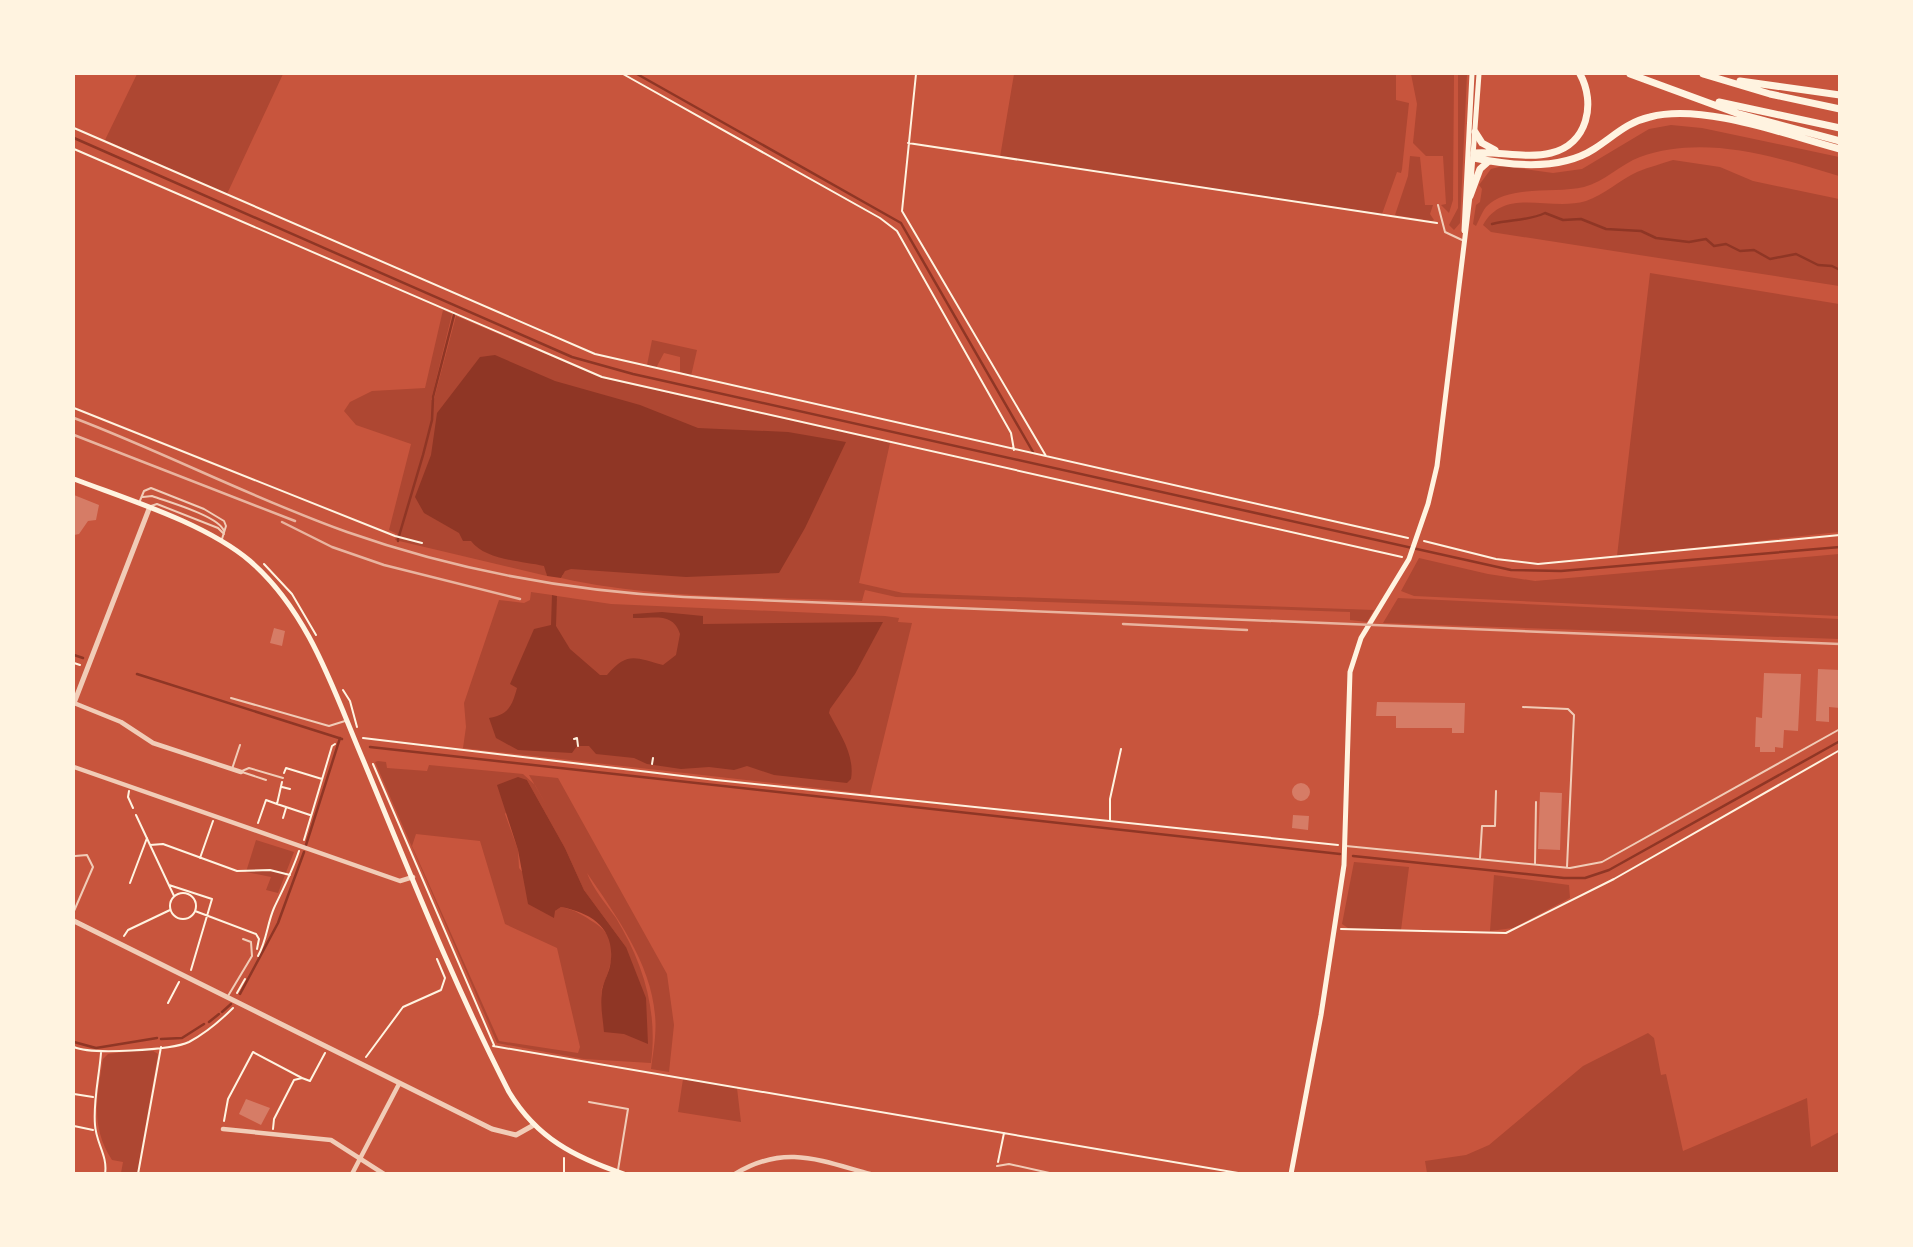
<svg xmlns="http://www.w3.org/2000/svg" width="1913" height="1247" viewBox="0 0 1913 1247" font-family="'Noto Sans',sans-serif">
  <rect width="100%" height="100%" fill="#c8553d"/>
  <path fill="#ae4732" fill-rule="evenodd" d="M137,74h146l-56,120 -122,-54z
    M1014,74h382v26l13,3 -7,66 -1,4 -4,-1 -15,42 -382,-57z
    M1411,74h43l-1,126 -4,13 -8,-8 5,-1 -3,-48h-17l-13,-13 4,-39z
    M1458,74h9l-7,149 -6,7 -5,-5 9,-17z
    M1671,125l31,3 137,29v19c-62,-19 -134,-42 -199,-19 -19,7 -36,25 -56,30 -29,7 -76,-3 -98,20 -4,5 -7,13 -10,19l-3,-2 3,-19 4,-3 2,-13 -3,-4 12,-16 12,-3 50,7 29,-4 67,-40z
    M1410,156l10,1 5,48h8l-3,9 4,6 -2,1 -37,-6 13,-39z
    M1673,160l47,7 33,14 86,18v87l-348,-54 -8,-7c22,-39 66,-13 103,-24 18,-6 34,-21 51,-29 12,-5 24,-8 36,-12z
    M1650,273l189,31v228l-222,24z
    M443,310l9,4 -21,86 3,-1 22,-83 146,62 288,65 -31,140 44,10 471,17 -7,12 -17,-2v-8l-454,-15 -31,-7 -3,11c-99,-5 -203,-1 -301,-23l2,-3 -17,-3 1,4 -152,-36 2,-6 -8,-4 22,-86 -55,-19 -12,-14 6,-9 22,-11 53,-3z
    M652,340l45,10 -6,26 -11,-4v-15l-16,-4 -8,15 -9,-3z
    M1839,554v62l-425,-20 -13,-5 18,-33 69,16 47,7z
    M531,592l21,3v4h5v-3l54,8 274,12 14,2 -1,4 14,1 -42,171 -407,-46 3,-21 -2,-24 35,-103 25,3 6,-3z
    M1398,598l441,21v20l-456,-16z
    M378,761l8,1 1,6 40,3 2,-6 94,9 12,11 13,23 -19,-33 29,3 109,196 7,51 -5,47 -18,-3c2,-17 6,-36 4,-54 -4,-52 -40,-101 -68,-142 6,16 19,31 29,45 27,45 42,92 35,145l-67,-4 -87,-16 -122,-281zM527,780l38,68 19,42 42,57 -25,44c10,-26 21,-50 -6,-68 -13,-8 -19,-13 -34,-16l-6,4 -36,-43 -1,-18 -13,-36zM416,834l64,7 25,83 52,24 23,99 -2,6 -79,-12 -87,-195z
    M256,840l38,12 -16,41 -12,-3 5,-13 -25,-5z
    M1354,862l55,5 -8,63 -53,-2 -6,-4z
    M1494,875l75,10 1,13 -57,30 -23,3z
    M1648,1033l6,5 7,37 5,-1 17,77 124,-53 4,49 28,-15v41h-412l-2,-12 41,-6 23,-10 94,-79z
    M150,1049l8,5 -21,119h-16l2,-11 -11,-2c-22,-34 -15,-63 -9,-101l5,-5z
    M683,1079l54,9 4,34 -63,-10z"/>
  <path fill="#8f3625" d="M495,355l60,26 85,24 58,23 90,4 58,10 -41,86 -26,45 -93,4 -115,-8 -6,2 -4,7 -14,-2 -3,-10c-22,-5 -59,-6 -73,-25h-8l-4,-8 -35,-20 -9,-16 16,-42 6,-42 43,-56z
    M552,595l5,1 -1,30 14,23 30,26h7c21,-24 28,-17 56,-10l13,-10 4,-21c-7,-23 -28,-15 -47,-16v-4l29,-2 41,4v8l180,-2 -28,52 -25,35 -1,4c11,21 26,42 22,66l-4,4 -73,-8 -27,-9 -13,4 -25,-3 -28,2 -34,-5 -13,-6 -38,-4 -7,-8h-12l-5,7 -54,-3 -22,-12 -7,-20c20,-4 23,-12 28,-30l-7,-4 24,-55 17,-4z
    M518,777l9,3 38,68 19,42 42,57 20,51 2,46 -24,-10 -20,-2c-1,-13 -4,-26 -2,-39 0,-9 6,-18 8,-27 7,-36 -17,-53 -49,-59l-6,4 -1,7 -26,-14 -10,-54 -21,-65z"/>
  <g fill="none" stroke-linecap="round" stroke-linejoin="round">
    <path stroke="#8f3625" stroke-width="2.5" d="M637,74l264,149 132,229
      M74,138l498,219 61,17 878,196 50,1 279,-24
      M1492,224c19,-5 37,-3 53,-11l18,7 18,-1 25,10 35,2 15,7 33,4 17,-3 8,7 12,-2 14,7 14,-1 16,9 26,-5 22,11 14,1 8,4
      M399,536l24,-81 9,-35 1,-23 21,-82
      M398,541v-2
      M74,655l9,3
      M137,674l205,65
      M370,747l970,107
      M306,845l34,-107
      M1353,856l211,22h21l24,-8 231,-129
      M240,994l38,-71 26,-71
      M222,1012l9,-8
      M209,1022l10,-8
      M161,1039l21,-1 22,-14
      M74,1042l22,6 61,-10"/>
  </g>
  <path fill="#d67c66" d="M74,495l25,10 -3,15 -8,1 -9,13 -5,1z
    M274,628l11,3 -3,15 -12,-3z
    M1818,669l22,1v38l-11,-1v15l-13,-1z
    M1764,673l37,1 -3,57 -14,-1 -1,18 -8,-1v5h-15v-5h-5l1,-30 6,1z
    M1377,702l88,1 -1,30h-12v-5h-56v-12h-20z
    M1292 792a9 9 0 1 1 18 0a9 9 0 1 1-18 0Z
    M1540,792l22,1 -2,57 -22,-1z
    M1293,815l16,1 -1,14 -16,-2z
    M246,1099l24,9 -9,17 -22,-11z"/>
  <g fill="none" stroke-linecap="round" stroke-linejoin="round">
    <path stroke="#fff3e0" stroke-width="2" d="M623,74l257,144 17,13 114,202 3,17
      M916,74l-14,137 144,245
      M74,128l521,226 813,184
      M908,143l529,80
      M74,149l528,228 800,180
      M74,408l321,128 27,7
      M1424,541l72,18 42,5 302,-29
      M264,564l28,30 24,41
      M74,663l6,2
      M343,690l7,11 7,26
      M363,738l353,42 622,65
      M574,739l3,-1 1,8
      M373,764l121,281
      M652,764l1,-6
      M284,773l2,-5 36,11
      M282,782l-5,22 33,11
      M282,787l8,2
      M129,791l-1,6 5,11
      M136,815l38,81
      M283,818l3,-10
      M1110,820v-21l11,-50
      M258,823l8,-23 11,4
      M304,840l28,-94 3,-2
      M150,845l13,-1 74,27 33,-1 20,5
      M200,858l13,-37
      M130,883l17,-45
      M169,885l43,14 -21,71
      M170 906a13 13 0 1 1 26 0a13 13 0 1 1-26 0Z
      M195,911l61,23 3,5 -2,10
      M1341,929l165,4 108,-54 226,-129
      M124,936l4,-6 42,-20
      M258,956c9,-16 9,-32 16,-48 9,-19 18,-36 25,-57
      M237,993l8,-14
      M168,1003l11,-21
      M493,1046l751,128
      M74,1047c17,8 98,3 115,-5 15,-8 32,-22 44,-34
      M101,1053c-2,25 -8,48 -6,72 1,18 13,31 10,49
      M366,1057l37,-50 38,-17 4,-12 -8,-19
      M74,1094l19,3
      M224,1121l4,-22 25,-47 49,26
      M74,1126l19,4
      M273,1129l1,-10 20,-39 8,-2 8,3 15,-28
      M998,1162l6,-29
      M138,1174l23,-127
      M564,1174v-16"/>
    <path stroke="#f1ccb7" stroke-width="2" d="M1438,205l7,27 17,8
      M143,497l9,-1c16,6 67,20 72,35
      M139,503l5,-12 7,-3 53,21 20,12 2,5 -4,13
      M151,506l6,-2 61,24 6,6
      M231,698l98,28 16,-5
      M1523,707l45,2 6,6 -7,152
      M232,769l8,-24
      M242,771l7,-3 34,10
      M242,772l24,8
      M1346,846l224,22 32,-6 238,-133
      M1480,858l2,-32h13l1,-35
      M1535,864l1,-62
      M74,911l19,-44 -6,-12 -12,1
      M228,996l24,-40 -1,-14 -8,-3
      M589,1102l39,7 -10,61
      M997,1166l12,-2 45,10"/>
    <path stroke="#f1ccb7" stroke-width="4.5" d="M74,703l47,19 32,21 88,29
      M74,767l326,114 13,-4
      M223,1129l108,11 53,34
      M352,1174l47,-90
      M735,1174c49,-30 84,-14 135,0"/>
    <path stroke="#f1ccb7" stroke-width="5" d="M74,703l75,-194
      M74,921l418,208 24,6 16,-9"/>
    <path stroke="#fff3e0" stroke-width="5" d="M1464,231l8,-157
      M74,479c55,21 131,44 176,82 60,52 84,131 114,201 46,111 90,223 145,330 28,46 65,65 115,82
      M1291,1174l30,-159 23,-150 6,-193 11,-34 48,-79 19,-55 9,-38 33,-270 9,-122"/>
    <path stroke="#fff3e0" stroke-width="7" d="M1630,74l109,40 101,27
      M1703,74l67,20 70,15
      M1740,81l100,14
      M1719,102l121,26
      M1475,132l7,11 13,7
      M1474,153c25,-2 53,6 77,0 37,-9 45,-50 29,-79
      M1474,158c38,8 86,13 120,-9 19,-12 33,-27 56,-32 53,-14 137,18 190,32
      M1470,196l10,-27 9,-8"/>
    <path stroke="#e9b49f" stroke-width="2.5" d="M74,418c92,35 180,81 273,114 108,38 223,59 337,65l1156,47
      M74,435l221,86
      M282,522l50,25 52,18 136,34
      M1123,624l124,6"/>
  </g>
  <rect width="1913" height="1247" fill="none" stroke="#fff3e0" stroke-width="150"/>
</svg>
